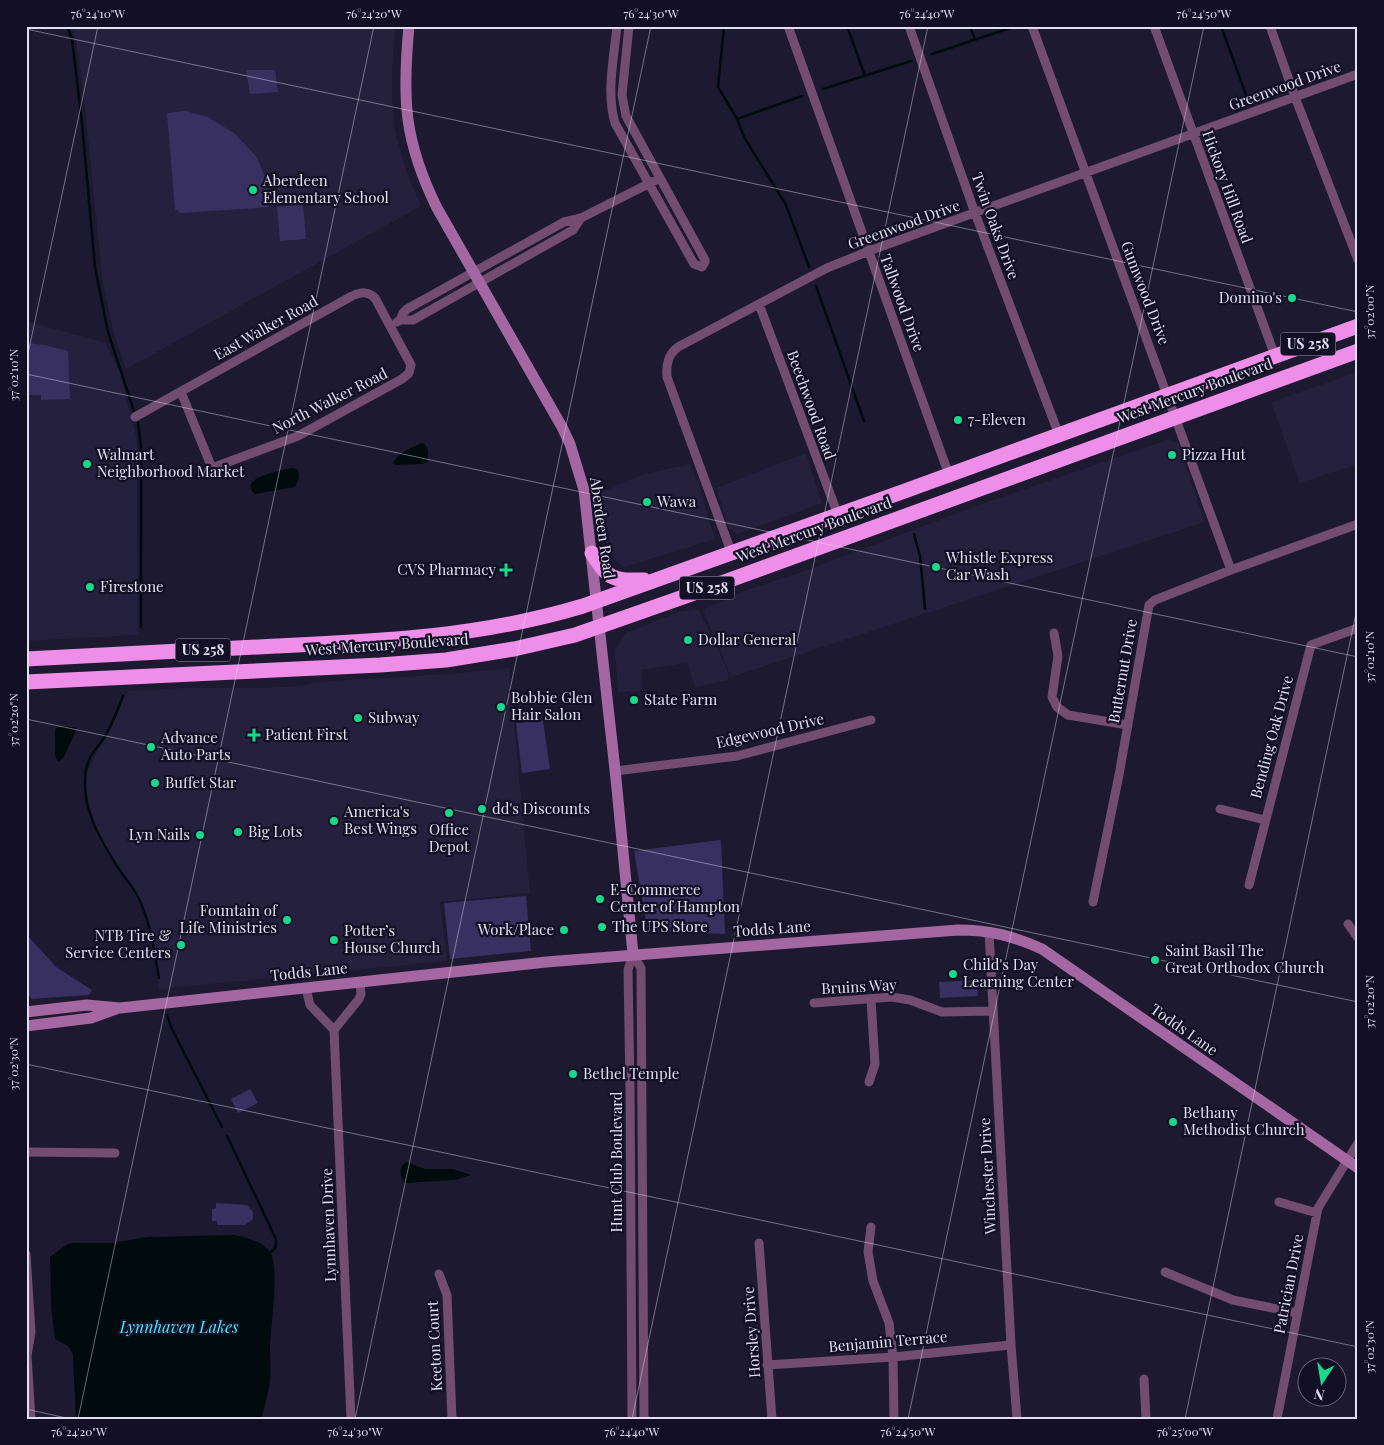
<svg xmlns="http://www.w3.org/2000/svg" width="1384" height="1445" viewBox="0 0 1384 1445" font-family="'Playfair Display',serif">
  <rect width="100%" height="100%" fill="#1c1930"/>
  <path fill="#25203d" d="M71,26h287l37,4 -3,40v30l3,32 12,41 14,33 -295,163 -11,-31 -12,-53 -20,-196 -7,-48z
    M26,321l80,22 14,30 17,67 1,195 -112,6z
    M1358,372v92l-58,19 -29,-81z
    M1170,439l8,4 27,79 -474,155 -28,-67 41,-19 58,-19 174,-66z
    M806,453l16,50 -85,31 -8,-6 -13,-40z
    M690,464l8,18 17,57 -91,28 -10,-7 -7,-35 -10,-34 12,-2 35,-15z
    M698,609l18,35 13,31 -1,5 -33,7 -8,-24 -46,7 2,21 -25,1 -3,-41 11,-18 52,-21z
    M509,668l21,225 -90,9 7,59 -288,28 -6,-46 -10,-32 -22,-39 -22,-30 -14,-45 1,-23 42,-83 55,-3h78l41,-2 13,-4 135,-8z"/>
  <path fill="#383061" d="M246,70h29l3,22 -28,2z
    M185,111l23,6 26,16 22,23 11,25 2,26 -88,6 -6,-4 -8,-96z
    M303,204l3,35 -26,2 -3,-34z
    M26,343l18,2 24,6 2,48 -29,1v-5h-15z
    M543,721l7,48 -28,4 -6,-50z
    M721,840l4,94 -48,-2 -29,1 -14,-82z
    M526,896l5,55 -81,8 -6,-56z
    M26,936h2l28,31 36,23 -3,5 -57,4 -6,-7z
    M977,980l1,16 -38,2 -1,-16z
    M250,1089l8,14 -20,10 -7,-14z
    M216,1203l31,2 6,7v7l-8,6h-28v-4h-5v-12l4,-1z"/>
  <path fill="#010b0d" d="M422,443l3,1 3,6v12l-7,2 -25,1 -3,-2c5,-10 19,-16 29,-20z
    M291,468l6,1c4,7 1,12 -2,18l-40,7c-19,-16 26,-23 36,-26z
    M63,726l14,2 -13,29 -6,5 -3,-7v-25l1,-2z
    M406,1162l19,7h28l18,6 -17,5 -49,3c-6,-6 -6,-17 1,-21z
    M235,1235c11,2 31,8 36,19 8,15 0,72 -1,92 0,12 1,24 0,35 -2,13 -5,25 -9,38h-185l-3,-64 -5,-9 -13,-7 -4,-33 -1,-49 16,-12 7,-2h40l34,-6z"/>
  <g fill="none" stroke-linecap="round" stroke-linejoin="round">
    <path stroke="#010b0d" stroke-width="2.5" d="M67,26l5,13 10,84 13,144 13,65 26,79
      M724,26l-6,61 19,32 7,18 42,68 23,62
      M847,26l18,50
      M970,26l5,14
      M1221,26l28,77
      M932,54l84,-28
      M823,89l88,-28
      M737,119l65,-23
      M816,286l48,135
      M138,423l3,23v181
      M914,534l6,22 5,53
      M123,696c-6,15 -11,31 -21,45 -8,11 -13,14 -16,29 -6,37 15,72 35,102 6,8 12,16 17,25 13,26 16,53 21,81
      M167,1015l5,14 50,98
      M227,1136l49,103v8l-6,6"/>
    <path stroke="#734d71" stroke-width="9" d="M617,26c-3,32 -11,66 -2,97l79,141 8,3 3,-5v-2l-79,-144 -4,-21 7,-69
      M788,26l161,449
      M909,26l66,187 84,222
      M1032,26l199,544
      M1154,26l121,330
      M1270,26l25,71 63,163
      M759,304l79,211
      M400,320l3,-7 4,-4 157,-87 17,-4 79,-40
      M397,322l3,-2h13l160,-90 8,-12
      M135,417l217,-121c9,-4 16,-5 23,2l36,67 -2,8 -7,6 -104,57 -86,32 -31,-76
      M732,554l-65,-177c-1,-13 1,-22 11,-30l149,-79 42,-17 489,-177
      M1054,633l4,23 -6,41 5,10 11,8 60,10
      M615,771l122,-15 134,-36
      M1220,809l45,11
      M1249,885l62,-240 47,-17
      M1093,902l26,-127 30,-170 6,-5 76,-30 127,-46
      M1348,924l10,14
      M989,932l22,413 6,74
      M633,954l8,14 3,451
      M306,988l4,17 24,25 17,389
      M814,1003l78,-6 18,3 32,12 51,-1
      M334,1030l25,-31 2,-5 -1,-12
      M869,1082l6,-18 -4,-65
      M26,1152l89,1
      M1279,1202l38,11
      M871,1227l-3,25 5,29 16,42 4,34 1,62
      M759,1243l13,176
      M26,1254l5,78 -4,24 4,63
      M1165,1272l68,28 64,13
      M439,1274l8,21 5,124
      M767,1365l126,-8 118,-12
      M1144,1379l2,40
      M632,1419l-2,-332 -2,-117 5,-16
      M1277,1419l41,-211 40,-65"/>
    <path stroke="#a567a1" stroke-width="11" d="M409,26c-7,74 -5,115 28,182l125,219 8,17 14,46 32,289 17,175
      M26,1012l61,-7 33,3 426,-46 412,-32c33,0 55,6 84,19l316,219
      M26,1026l65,-8 25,-9"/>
    <path stroke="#ee8ee9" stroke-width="15" d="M592,553c18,28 20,27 52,27
      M26,659c83,-4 167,-9 250,-13 107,-5 204,-9 307,-40l319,-114 456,-166
      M26,682l354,-17 66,-5 68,-11 61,-14 111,-39 672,-245"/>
  </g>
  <path fill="none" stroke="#e1e0f0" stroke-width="1" stroke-opacity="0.45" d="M26,29l1332,283M26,363l72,-337M26,374l1332,283M26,719l1332,283M26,1064l1332,283M26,1409l45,10M78,1419l296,-1393M355,1419l296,-1393M632,1419l296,-1393M908,1419l296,-1393M1185,1419l173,-815"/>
  <g fill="#18d989" stroke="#131026" stroke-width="2">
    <circle cx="253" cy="190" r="5"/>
    <circle cx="1292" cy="298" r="5"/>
    <circle cx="958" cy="420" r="5"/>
    <circle cx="1172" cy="455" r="5"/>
    <circle cx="87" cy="464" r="5"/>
    <circle cx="647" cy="502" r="5"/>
    <circle cx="936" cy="567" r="5"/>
    <path d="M503.5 562.5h5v5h5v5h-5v5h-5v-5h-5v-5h5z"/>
    <circle cx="90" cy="587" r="5"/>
    <circle cx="688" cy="640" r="5"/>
    <circle cx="634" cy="700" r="5"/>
    <circle cx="501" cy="707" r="5"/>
    <circle cx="358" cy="718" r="5"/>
    <path d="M251.5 727.5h5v5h5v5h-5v5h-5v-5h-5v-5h5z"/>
    <circle cx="151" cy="747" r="5"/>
    <circle cx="155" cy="783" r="5"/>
    <circle cx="482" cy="809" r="5"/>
    <circle cx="449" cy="813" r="5"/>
    <circle cx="334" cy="821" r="5"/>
    <circle cx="238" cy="832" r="5"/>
    <circle cx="200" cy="835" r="5"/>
    <circle cx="600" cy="899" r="5"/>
    <circle cx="287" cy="920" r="5"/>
    <circle cx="602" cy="927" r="5"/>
    <circle cx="564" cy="930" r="5"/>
    <circle cx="334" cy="940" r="5"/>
    <circle cx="181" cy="945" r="5"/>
    <circle cx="1155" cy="960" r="5"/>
    <circle cx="953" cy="974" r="5"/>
    <circle cx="573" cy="1074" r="5"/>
    <circle cx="1173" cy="1122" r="5"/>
  </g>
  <g text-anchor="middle" stroke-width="4.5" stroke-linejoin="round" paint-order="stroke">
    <g fill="#131026" stroke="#a3a2b3" stroke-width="1">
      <rect x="1280.5" y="332.5" width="55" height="23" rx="4"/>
      <rect x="679.5" y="576.5" width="55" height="23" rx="4"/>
      <rect x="175.5" y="638.5" width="55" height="23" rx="4"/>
    </g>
    <g font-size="14" font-weight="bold" fill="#e1e0f0">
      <text x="1308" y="349">US 258</text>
      <text x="707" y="593">US 258</text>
      <text x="203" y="655">US 258</text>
    </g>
    <g font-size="15" fill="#e1e0f0" stroke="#131026">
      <text transform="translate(1285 86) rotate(-20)" y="5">Greenwood Drive</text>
      <text transform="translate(1227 187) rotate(70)" y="5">Hickory Hill Road</text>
      <text transform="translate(904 225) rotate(-20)" y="5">Greenwood Drive</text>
      <text transform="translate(995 226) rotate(70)" y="5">Twin Oaks Drive</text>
      <text transform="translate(1145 293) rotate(69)" y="5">Gumwood Drive</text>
      <text transform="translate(902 303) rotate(70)" y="5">Tallwood Drive</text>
      <text transform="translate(266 328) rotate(-29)" y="5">East Walker Road</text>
      <text transform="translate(1195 391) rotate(-20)" y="5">West Mercury Boulevard</text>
      <text transform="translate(330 401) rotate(-27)" y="5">North Walker Road</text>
      <text transform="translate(811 405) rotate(70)" y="5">Beechwood Road</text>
      <text transform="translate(602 528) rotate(82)" y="5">Aberdeen Road</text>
      <text transform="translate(814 530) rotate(-20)" y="5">West Mercury Boulevard</text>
      <text transform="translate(387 645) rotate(-4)" y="5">West Mercury Boulevard</text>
      <text transform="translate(1123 671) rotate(-80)" y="5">Butternut Drive</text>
      <text transform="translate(770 731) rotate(-13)" y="5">Edgewood Drive</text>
      <text transform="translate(1272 737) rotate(-75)" y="5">Bending Oak Drive</text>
      <text transform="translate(772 929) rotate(-4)" y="5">Todds Lane</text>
      <text transform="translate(309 972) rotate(-6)" y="5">Todds Lane</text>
      <text transform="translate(859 987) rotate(-3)" y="5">Bruins Way</text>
      <text transform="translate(1184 1030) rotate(35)" y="5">Todds Lane</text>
      <text transform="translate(617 1162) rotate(-90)" y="5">Hunt Club Boulevard</text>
      <text transform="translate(988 1176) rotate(-93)" y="5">Winchester Drive</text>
      <text transform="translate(329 1225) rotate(-92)" y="5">Lynnhaven Drive</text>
      <text transform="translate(1289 1284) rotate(-79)" y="5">Patrician Drive</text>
      <text transform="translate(752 1332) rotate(-94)" y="5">Horsley Drive</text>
      <text transform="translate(888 1342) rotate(-5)" y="5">Benjamin Terrace</text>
      <text transform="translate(435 1346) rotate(-93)" y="5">Keeton Court</text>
    </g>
    <g font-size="15" fill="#e1e0f0" stroke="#131026" text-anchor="start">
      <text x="263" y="186">Aberdeen<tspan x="263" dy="17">Elementary School</tspan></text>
      <text x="1282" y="303" text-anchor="end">Domino's</text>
      <text x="968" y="425">7-Eleven</text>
      <text x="97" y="460">Walmart<tspan x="97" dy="17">Neighborhood Market</tspan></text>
      <text x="1182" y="460">Pizza Hut</text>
      <text x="657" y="507">Wawa</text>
      <text x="946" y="563">Whistle Express<tspan x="946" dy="17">Car Wash</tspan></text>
      <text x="496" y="575" text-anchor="end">CVS Pharmacy</text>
      <text x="100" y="592">Firestone</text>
      <text x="698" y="645">Dollar General</text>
      <text x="511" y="703">Bobbie Glen<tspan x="511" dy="17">Hair Salon</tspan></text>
      <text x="644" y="705">State Farm</text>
      <text x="368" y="723">Subway</text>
      <text x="265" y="740">Patient First</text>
      <text x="161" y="743">Advance<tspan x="161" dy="17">Auto Parts</tspan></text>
      <text x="165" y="788">Buffet Star</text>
      <text x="492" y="814">dd's Discounts</text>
      <text x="344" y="817">America's<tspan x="344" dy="17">Best Wings</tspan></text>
      <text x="449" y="835" text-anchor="middle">Office<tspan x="449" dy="17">Depot</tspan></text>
      <text x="248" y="837">Big Lots</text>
      <text x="190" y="840" text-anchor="end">Lyn Nails</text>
      <text x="610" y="895">E-Commerce<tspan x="610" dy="17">Center of Hampton</tspan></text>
      <text x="277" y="916" text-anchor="end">Fountain of<tspan x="277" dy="17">Life Ministries</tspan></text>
      <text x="612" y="932">The UPS Store</text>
      <text x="554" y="935" text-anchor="end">Work/Place</text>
      <text x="344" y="936">Potter’s<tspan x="344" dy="17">House Church</tspan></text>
      <text x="171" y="941" text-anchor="end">NTB Tire &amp;<tspan x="171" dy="17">Service Centers</tspan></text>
      <text x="1165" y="956">Saint Basil The<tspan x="1165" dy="17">Great Orthodox Church</tspan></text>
      <text x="963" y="970">Child's Day<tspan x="963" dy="17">Learning Center</tspan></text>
      <text x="583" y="1079">Bethel Temple</text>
      <text x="1183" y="1118">Bethany<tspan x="1183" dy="17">Methodist Church</tspan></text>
    </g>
    <g font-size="16" font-style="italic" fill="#46e9fc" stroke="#131026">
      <text x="179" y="1333">Lynnhaven Lakes</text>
    </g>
  </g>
  <rect width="1384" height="1445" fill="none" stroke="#131026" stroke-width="55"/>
  <g transform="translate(1322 1382) rotate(192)"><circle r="24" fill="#131026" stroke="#656377"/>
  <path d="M0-4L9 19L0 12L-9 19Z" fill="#18d989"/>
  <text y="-8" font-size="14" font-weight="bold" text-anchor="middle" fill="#e1e0f0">N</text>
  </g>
  <rect x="28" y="28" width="1328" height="1390" fill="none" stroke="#e1e0f0" stroke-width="2"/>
  <g font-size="12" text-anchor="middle" fill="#e1e0f0">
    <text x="98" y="18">76°24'10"W</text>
    <text x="374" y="18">76°24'20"W</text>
    <text x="651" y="18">76°24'30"W</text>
    <text x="927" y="18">76°24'40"W</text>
    <text x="1204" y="18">76°24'50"W</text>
    <text transform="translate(1370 312) rotate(-90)" y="4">37°02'00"N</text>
    <text transform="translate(14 375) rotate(-90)" y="4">37°02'10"N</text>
    <text transform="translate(1370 657) rotate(-90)" y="4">37°02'10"N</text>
    <text transform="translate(14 720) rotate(-90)" y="4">37°02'20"N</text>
    <text transform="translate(1370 1002) rotate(-90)" y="4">37°02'20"N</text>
    <text transform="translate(14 1064) rotate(-90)" y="4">37°02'30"N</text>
    <text transform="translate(1370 1347) rotate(-90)" y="4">37°02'30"N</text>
    <text x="79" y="1436">76°24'20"W</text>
    <text x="355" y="1436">76°24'30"W</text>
    <text x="632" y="1436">76°24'40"W</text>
    <text x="908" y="1436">76°24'50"W</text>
    <text x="1185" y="1436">76°25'00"W</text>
  </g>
</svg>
